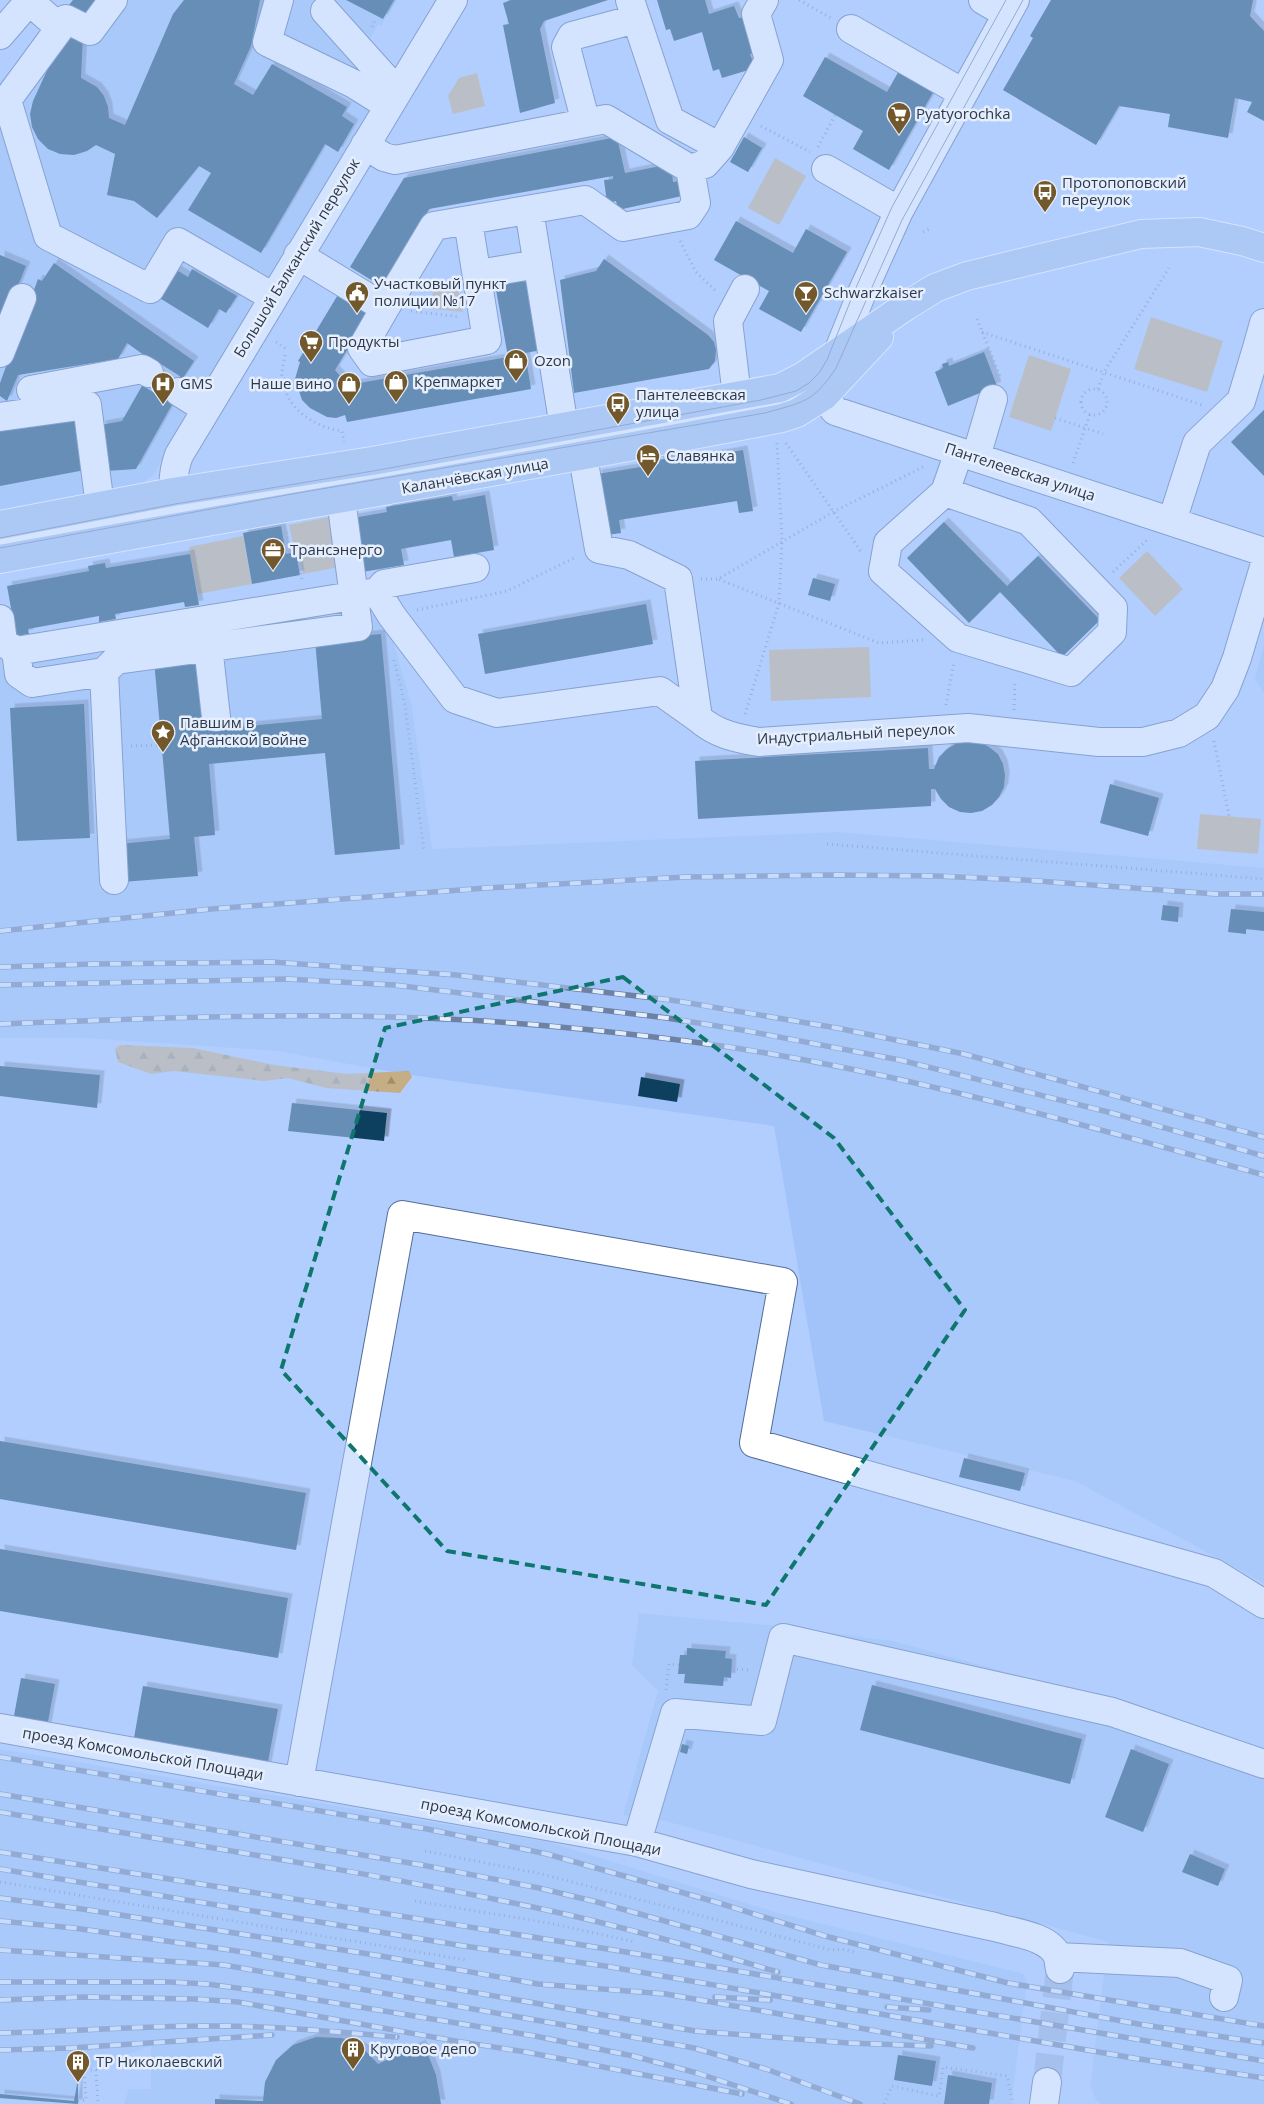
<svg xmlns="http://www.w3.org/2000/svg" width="1264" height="2104" viewBox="0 0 1264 2104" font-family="'Open Sans',sans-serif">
  <defs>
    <pattern id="forest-firs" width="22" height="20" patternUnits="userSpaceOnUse" patternTransform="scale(1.25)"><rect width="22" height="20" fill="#c5ad85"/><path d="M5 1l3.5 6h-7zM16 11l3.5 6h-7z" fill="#a08e6f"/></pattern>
    <filter id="shadow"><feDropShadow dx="4.5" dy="-4.5" stdDeviation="0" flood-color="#0004"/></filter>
  </defs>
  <rect width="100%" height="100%" fill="#b1cefe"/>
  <path fill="#a2c3f9" d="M73,0h323l-15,26 -3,-2 -9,17 14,47 -138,236 -92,151 -14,11 -139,28v-432z
    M375,614l12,6 24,83 21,146 405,-17 427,36v715l-189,-102 -251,-60 -50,-295 -370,-52 -127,-23 -193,-13h-84v-385l2,14z
    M1264,645v48l-9,-14z
    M639,1613l139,13 114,15 247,67 125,44v352h-163l-4,-3 -7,-14 18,-145 -443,-121 -42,-6 35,-124 -26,-26z
    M0,1749l549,93 229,71 246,61 3,8 -16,122h-887l5,-15h22v-43l-72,26 -1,32 -78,-6z"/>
  <path fill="#c5ad85" d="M477,73l8,33 -32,8 -5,-18 11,-18z
    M775,158l31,18 -27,49 -31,-17z
    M437,285l21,5 5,22 -38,-4z
    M1151,317l72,24 -16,51 -73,-23z
    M1029,355l42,14 -20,62 -42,-14z
    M335,516l9,50 -41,8 -5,-27 -4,1 -5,-23z
    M243,536l9,48 -54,10 -9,-47z
    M1147,551l36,38 -28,27 -36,-38z
    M869,647l2,50 -100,4 -2,-51z
    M1200,814l61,5 -3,35 -61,-5z"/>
  <path fill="url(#forest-firs)" d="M120,1045l73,3 81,17 73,9 62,-3 3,6 -12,16 -74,-5 -38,-10 -24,3 -90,-10 -23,3 -33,-12 -3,-13z"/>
  <path fill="#0b405e" filter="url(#shadow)" d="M73,0h26l-14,17 -16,-12z
    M184,0h76l-9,46 -17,38 19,11 19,-31 75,43 -5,9 12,8 -16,28 -13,-8 -64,109 -73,-43 23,-37 -12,-7 -42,52 -23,-17 -27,-6 8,-41 -19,-9 -9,6 -13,4 -14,-1 -12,-5 -10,-10 -6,-12 -2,-13 3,-13 33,-72 17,7 -2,42 16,9 7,9 4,11 1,11 16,7 48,-111z
    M346,0h48l-11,19z
    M511,0h97l-64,21 -4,8 15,74 -35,10 -17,-88 6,-1 -6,-21z
    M657,0h48l4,14 25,-8 5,12 7,-1 10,36 -6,1 5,14 -33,10 -3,-9 -6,2 -11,-39 -28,9 -4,-12 -4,1z
    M1051,0h202l-3,16 14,15v90l-17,-9 5,-10 -17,-4 -7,40 -60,-11 2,-13 -51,-8 -23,39 -93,-55 30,-52 -3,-2z
    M825,57l62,35 13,-23 35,20 -46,81 -36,-21 10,-18 -60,-35z
    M617,137l8,36 46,-9 2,18 7,-1 2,15 -64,14 -2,-9 -9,2 -3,-23 9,-1v-3l-184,33 -48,77 -31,-19 54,-89z
    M744,137l18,11 -14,24 -18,-10z
    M736,221l57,32 13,-24 41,23 -46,80 -42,-23 10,-18 -55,-31z
    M0,255l26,11 -26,64z
    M604,259l104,76 6,7 2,8 -1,11 -6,8 -135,24 -14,-113 36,-9z
    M54,263l140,98 -13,20 3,2 -48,86 -30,2 -5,-46 21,-4 33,-58 -28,-20 -9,16 -100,16 -11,26 -7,-5v-13l38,-104 4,2z
    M175,269l13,8 4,-8 45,27 -11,17 -7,-4 -11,19 -50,-31z
    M529,278l13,72 -17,3 6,36 -184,33 -2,-7 -9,3 -9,-1 -17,-9 -8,-8 -7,-21 5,-17 -2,-1 41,-68 31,19 -35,58 13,15 160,-28 -13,-73z
    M984,352l13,34 -49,20 -13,-34 8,-4 -1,-4 6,-2 1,4z
    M1264,410v66l-33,-34z
    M77,414l8,56 -85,16v-61z
    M743,450l10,61 -14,2 -2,-12 -118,19 2,13 -14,2 -10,-61 62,-10 -1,-4 18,-3 1,4z
    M485,495l9,55 -40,7 -3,-17 -50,9 3,16 -42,7 -9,-54 34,-6 -1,-5 66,-11 1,5z
    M944,522l63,64 31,-30 62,64 -38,37 -62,-65 -31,31 -62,-65z
    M281,526l5,28 10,-2 4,23 -48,9 -9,-51z
    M190,554l9,51 -14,2 -1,-5 -69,12 1,5 -17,3v-6l-71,13 1,5 -13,2 -9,-50 82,-15 -1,-5 17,-3 1,5z
    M813,578l22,6 -5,17 -22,-6z
    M646,604l7,40 -168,30 -7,-40z
    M381,634l19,215 -65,6 -10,-102 -116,11 6,71 -21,2 4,39 -76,6 -3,-38 51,-5 -16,-179 45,-4 7,74 116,-11 -7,-79z
    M84,704l6,134 -73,3 -7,-133z
    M968,741l11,1 10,5 9,7 5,10 2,11 -1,12 -5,10 -7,8 -10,6 -11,2 -11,-1 -11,-5 -8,-8 -6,-10h-4v17l-233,13 -3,-58 233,-13 1,21h5l5,-12 8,-8 10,-6z
    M1110,784l49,14 -11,38 -48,-13z
    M1163,905l16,2 -1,15 -17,-2z
    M1231,909l33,3v19l-18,-2v5l-18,-2z
    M0,1066l100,9 -3,33 -97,-12z
    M641,1077l39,7 -3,18 -39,-6z
    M292,1103l95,10 -3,28 -96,-10z
    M0,1441l306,52 -10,57 -296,-51z
    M964,1458l61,15 -5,18 -61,-14z
    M0,1549l288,49 -10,60 -278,-47z
    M687,1648l39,3 -1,7 7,1 -1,19 -7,-1 -1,9 -39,-3 1,-9h-7l2,-19h7z
    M21,1678l34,6 -8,43 -34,-6z
    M872,1685l210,54 -12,45 -210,-54z
    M143,1686l135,23 -11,58 -134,-23z
    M682,1744l7,2 -2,8 -7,-2z
    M1131,1749l38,15 -26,68 -38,-15z
    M1190,1854l35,15 -7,17 -36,-14z
    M316,2037l26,1 22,11 14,15 43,-20 8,13 7,18 5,29h-226v-5l48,2 2,-19 11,-22 17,-15z
    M898,2055l38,6 -4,25 -38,-6z
    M948,2075l44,8 -3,21h-45z
    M78,2079v25l-78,-6v-4l74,7z"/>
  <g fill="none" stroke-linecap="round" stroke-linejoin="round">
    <path stroke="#97b0da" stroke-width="28" stroke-dasharray="28 14" stroke-linecap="butt" d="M149,373l30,19
      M1047,2082l13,-113"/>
    <g stroke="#536d98" stroke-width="30">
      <path id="minor" d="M279,0l-12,42 87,42 35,22
        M630,0l40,120 50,27
        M983,0l24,14
        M1015,0l-116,211 -38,84 -37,92v9l11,15 429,141
        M29,1l31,27 -53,72 41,136 102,53 28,-47 95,55
        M325,11l61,68 14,8
        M60,28l6,-9 24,12 23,-31
        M851,29l112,64
        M0,35l30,-35
        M586,123l-20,-76 6,-11 64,-17
        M365,145l19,12 11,3 211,-41 84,50 15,-5 15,-17 49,-87 -13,-46 8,-14
        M826,169l73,42
        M529,210l35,217
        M298,255l87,53 -23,40 10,14 115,-22 -19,-119
        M478,274l60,-10
        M385,308l49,-82 151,-26 38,27 65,-12 8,-12 -6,-34
        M1264,323l-7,25 7,8
        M0,353l22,-55
        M31,390l111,-21 7,4
        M179,392l27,17
        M737,396l-9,-75 17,-32
        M0,417l87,-12 13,101
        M583,457l16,92 30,6 49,24 20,139c18,16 37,20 61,24l209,-14 131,14h44l36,-9 28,-17 18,-27 12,-31 27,-91
        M976,457l17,-58
        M945,492l84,29 84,87 -1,24 -41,40 -113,-34 -75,-67 5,-28 57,-51 14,-40
        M177,515c-4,-22 -6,-39 2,-60l274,-455
        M1172,521l25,-78 44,-42 16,-53
        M0,543l763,-136 35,-10 28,-20
        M377,592l15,24 63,83 42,14 163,-22 38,27
        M0,619l3,23 13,9 361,-59 7,-8 91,-16
        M208,646l8,71
        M16,651l3,23 13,9 72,-11 12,-12 242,-33 -17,-128
        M104,672l10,208
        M0,1728l637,114 114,32 244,53c19,6 55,9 63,30 1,4 1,9 2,12
        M299,1782l103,-567 381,67 -29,161 460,130 50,31
        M637,1842l38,-129 87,8 21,-83 329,74 152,52
        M1058,1957l122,6 48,17 -4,17
        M1044,2104l3,-22"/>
    </g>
    <g stroke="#fff" stroke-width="30">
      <path id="major" d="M0,525l173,-33 199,-31 408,-73 22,-11 104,-71 29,-18 32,-12 174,-42 58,-2 43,9 22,7
        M0,559c260,-48 522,-90 782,-141l15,-5 27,-17 55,-59"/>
    </g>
    <path stroke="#768baf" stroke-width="3" stroke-dasharray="1 4" stroke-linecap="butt" d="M799,0l32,18
      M372,27l4,-9
      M761,126l49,26
      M818,147l17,-32
      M923,232l9,-4
      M680,241l16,31 21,20
      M411,311l48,6
      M977,319l23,57
      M982,332l220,73
      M276,342l12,8
      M285,355c-1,7 -4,16 -3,23 4,31 32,49 60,53l2,11
      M1081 402a13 13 0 1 1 26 0a13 13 0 1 1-26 0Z
      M1098,389l6,-17 65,-104
      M1055,418l48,16
      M786,443l76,110
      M1073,463l17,-49
      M923,467l-88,44 -117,68 161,64 44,-3
      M286,532l4,19 7,-1 5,30
      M1113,572l34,-32
      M701,579h17
      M417,610l90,-19 69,-34
      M394,660l11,45 19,146
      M946,705l8,-43
      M1014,710l1,-29
      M745,714l34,-111 3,-62 -5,-98
      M1214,741l15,75
      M131,746l31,-1
      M827,844l437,35
      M732,1669l19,1
      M666,1690l3,-26 10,1
      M425,1851l117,23 289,76 11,-1 13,3
      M0,1882l466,78
      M415,1901l134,22 86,19
      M78,2101l8,-1 -2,-30h12l2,34
      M884,2104l8,-18 47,10 4,-29 64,9 6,28"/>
    <use href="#minor" stroke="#fff" stroke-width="28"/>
    <use href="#major" stroke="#a7c0e9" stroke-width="28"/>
    <path stroke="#6d81a2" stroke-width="1" d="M0,538l175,-34 198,-33 388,-71 35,-9 13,-8 10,-10 8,-13 27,-68 38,-85 114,-207
      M0,548l292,-54 473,-81c38,-11 48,-10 71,-45l66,-148 121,-220"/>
    <g stroke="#6d81a2" stroke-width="5.5">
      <path id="rail" d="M0,931l211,-22 275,-21 200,-11 146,-2 104,1 88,4 192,14h48
        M0,967l93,-3 179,-2 184,13 215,25 166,28 127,26 300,83
        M0,985l287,-6 107,6 273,33 75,12 158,30 212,53 152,43
        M0,1024c109,-4 219,-9 328,-8 112,0 223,8 334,22 205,24 404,82 602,137
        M0,1757l427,72 120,25 172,49 106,33 183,47 256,43
        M0,1794l422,71 117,23 58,14 224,63 317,59 126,19
        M0,1812c181,31 363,59 542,97 80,17 158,40 236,63
        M0,1852l620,99 644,110
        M0,1869l464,77 141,20 528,92 131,20
        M0,1898l82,11 299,47 157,28 128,10 307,54
        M0,1921l74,7 163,23 458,80 153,12 83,3
        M0,1950l224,15 470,83 72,21 94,35
        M0,1982h170l37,2 68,9 260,43 98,20 64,17 94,31
        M715,1997l55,3
        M0,2000l84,-3 111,2 43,3 217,39 71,11 216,42
        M887,2007l42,3
        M0,2033c72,-1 144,-8 216,-7 60,0 121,6 181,11
        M0,2050l71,-2 201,-13"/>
    </g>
    <use href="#rail" stroke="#e5eefd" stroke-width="4" stroke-dasharray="11" stroke-linecap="butt"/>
  </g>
  <path d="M0 0H1264V2104H0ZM623,977l211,161 131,172 -199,295 -319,-54 -166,-181 104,-342z" fill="#b1cefe" fill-opacity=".55" fill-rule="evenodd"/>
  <path fill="none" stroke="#0f766e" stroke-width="4" stroke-dasharray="10 6" stroke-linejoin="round" d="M623,977l211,161 131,172 -199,295 -319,-54 -166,-181 104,-342z"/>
  <defs>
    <g id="supermarket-pin" transform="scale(1.25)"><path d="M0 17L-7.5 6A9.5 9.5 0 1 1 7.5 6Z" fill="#72582a" stroke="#e5eefd"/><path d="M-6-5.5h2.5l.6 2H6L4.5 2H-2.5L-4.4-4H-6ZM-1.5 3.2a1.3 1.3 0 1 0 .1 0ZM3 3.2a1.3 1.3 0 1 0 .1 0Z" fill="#fff"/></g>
    <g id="bus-pin" transform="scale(1.25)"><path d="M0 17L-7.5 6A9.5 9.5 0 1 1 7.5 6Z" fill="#72582a" stroke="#e5eefd"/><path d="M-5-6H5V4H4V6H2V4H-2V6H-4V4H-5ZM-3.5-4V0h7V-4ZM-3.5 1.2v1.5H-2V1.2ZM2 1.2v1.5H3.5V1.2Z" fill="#fff"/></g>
    <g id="civic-pin" transform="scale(1.25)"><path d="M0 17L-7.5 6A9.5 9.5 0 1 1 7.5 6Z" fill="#72582a" stroke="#e5eefd"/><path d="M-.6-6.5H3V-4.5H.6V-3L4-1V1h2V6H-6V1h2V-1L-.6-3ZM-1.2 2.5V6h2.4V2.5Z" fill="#fff"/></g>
    <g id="bar-pin" transform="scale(1.25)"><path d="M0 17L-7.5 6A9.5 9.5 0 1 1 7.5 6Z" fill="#72582a" stroke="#e5eefd"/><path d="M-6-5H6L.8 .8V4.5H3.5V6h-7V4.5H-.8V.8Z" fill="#fff"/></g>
    <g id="shop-pin" transform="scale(1.25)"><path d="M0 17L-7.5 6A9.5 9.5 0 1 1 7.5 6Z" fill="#72582a" stroke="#e5eefd"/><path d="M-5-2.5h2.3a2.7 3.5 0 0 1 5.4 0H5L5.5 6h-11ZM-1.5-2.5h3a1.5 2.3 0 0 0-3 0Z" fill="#fff"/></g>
    <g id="hospital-pin" transform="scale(1.25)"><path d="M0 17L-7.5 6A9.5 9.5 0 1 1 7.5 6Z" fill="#72582a" stroke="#e5eefd"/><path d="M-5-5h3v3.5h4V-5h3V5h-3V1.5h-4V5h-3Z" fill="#fff"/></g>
    <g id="hotel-pin" transform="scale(1.25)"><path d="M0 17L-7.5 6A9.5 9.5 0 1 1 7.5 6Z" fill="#72582a" stroke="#e5eefd"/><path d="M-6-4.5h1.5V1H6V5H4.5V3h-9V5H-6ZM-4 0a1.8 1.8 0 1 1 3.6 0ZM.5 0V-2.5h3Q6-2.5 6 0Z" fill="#fff"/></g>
    <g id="office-pin" transform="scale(1.25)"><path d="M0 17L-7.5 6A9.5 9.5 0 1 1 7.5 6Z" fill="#72582a" stroke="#e5eefd"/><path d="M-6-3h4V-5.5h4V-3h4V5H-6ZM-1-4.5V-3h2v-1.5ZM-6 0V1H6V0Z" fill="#fff"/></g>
    <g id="sight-pin" transform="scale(1.25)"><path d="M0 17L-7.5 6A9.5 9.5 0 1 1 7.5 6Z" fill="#72582a" stroke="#e5eefd"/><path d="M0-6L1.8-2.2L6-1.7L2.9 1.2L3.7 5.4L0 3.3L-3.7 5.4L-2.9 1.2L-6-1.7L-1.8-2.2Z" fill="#fff"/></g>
    <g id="building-pin" transform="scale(1.25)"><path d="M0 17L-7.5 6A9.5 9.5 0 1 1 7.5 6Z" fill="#72582a" stroke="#e5eefd"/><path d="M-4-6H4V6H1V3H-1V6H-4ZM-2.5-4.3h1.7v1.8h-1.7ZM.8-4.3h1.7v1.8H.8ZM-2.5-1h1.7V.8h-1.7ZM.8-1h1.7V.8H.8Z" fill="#fff"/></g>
  </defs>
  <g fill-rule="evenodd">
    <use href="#supermarket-pin" x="899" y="114"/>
    <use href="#bus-pin" x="1045" y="192"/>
    <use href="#civic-pin" x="357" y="293"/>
    <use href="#bar-pin" x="806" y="293"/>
    <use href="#supermarket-pin" x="311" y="342"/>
    <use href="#shop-pin" x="516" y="361"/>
    <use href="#shop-pin" x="396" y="382"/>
    <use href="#hospital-pin" x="163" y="384"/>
    <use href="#shop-pin" x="349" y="384"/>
    <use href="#bus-pin" x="618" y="404"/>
    <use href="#hotel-pin" x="648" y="456"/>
    <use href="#office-pin" x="273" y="550"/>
    <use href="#sight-pin" x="163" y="732"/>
    <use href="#building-pin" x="353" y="2049"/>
    <use href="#building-pin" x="78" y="2062"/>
  </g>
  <g text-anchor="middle" stroke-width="5" stroke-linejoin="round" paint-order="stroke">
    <g font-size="15" fill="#2d384b" stroke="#e5eefd" text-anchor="start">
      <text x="916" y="119">Pyatyorochka</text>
      <text x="1062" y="188">Протопоповский<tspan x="1062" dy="17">переулок</tspan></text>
      <text x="374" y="289">Участковый пункт<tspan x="374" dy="17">полиции №17</tspan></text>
      <text x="824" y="298">Schwarzkaiser</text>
      <text x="328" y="347">Продукты</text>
      <text x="534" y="366">Ozon</text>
      <text x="414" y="387">Крепмаркет</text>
      <text x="180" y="389">GMS</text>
      <text x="332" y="389" text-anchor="end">Наше вино</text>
      <text x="636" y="400">Пантелеевская<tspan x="636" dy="17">улица</tspan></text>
      <text x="666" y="461">Славянка</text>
      <text x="290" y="555">Трансэнерго</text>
      <text x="180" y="728">Павшим в<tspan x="180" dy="17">Афганской войне</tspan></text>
      <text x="370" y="2054">Круговое депо</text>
      <text x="96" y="2067">ТР Николаевский</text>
    </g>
    <g font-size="15" fill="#2d384b" stroke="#e5eefd">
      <text transform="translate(297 258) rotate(-59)" y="5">Большой Балканский переулок</text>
      <text transform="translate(1020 472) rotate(18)" y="5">Пантелеевская улица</text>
      <text transform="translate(475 476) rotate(-10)" y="5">Каланчёвская улица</text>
      <text transform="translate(856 734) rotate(-3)" y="5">Индустриальный переулок</text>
      <text transform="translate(143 1754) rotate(10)" y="5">проезд Комсомольской Площади</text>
      <text transform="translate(541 1827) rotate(11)" y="5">проезд Комсомольской Площади</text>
    </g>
  </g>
</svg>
